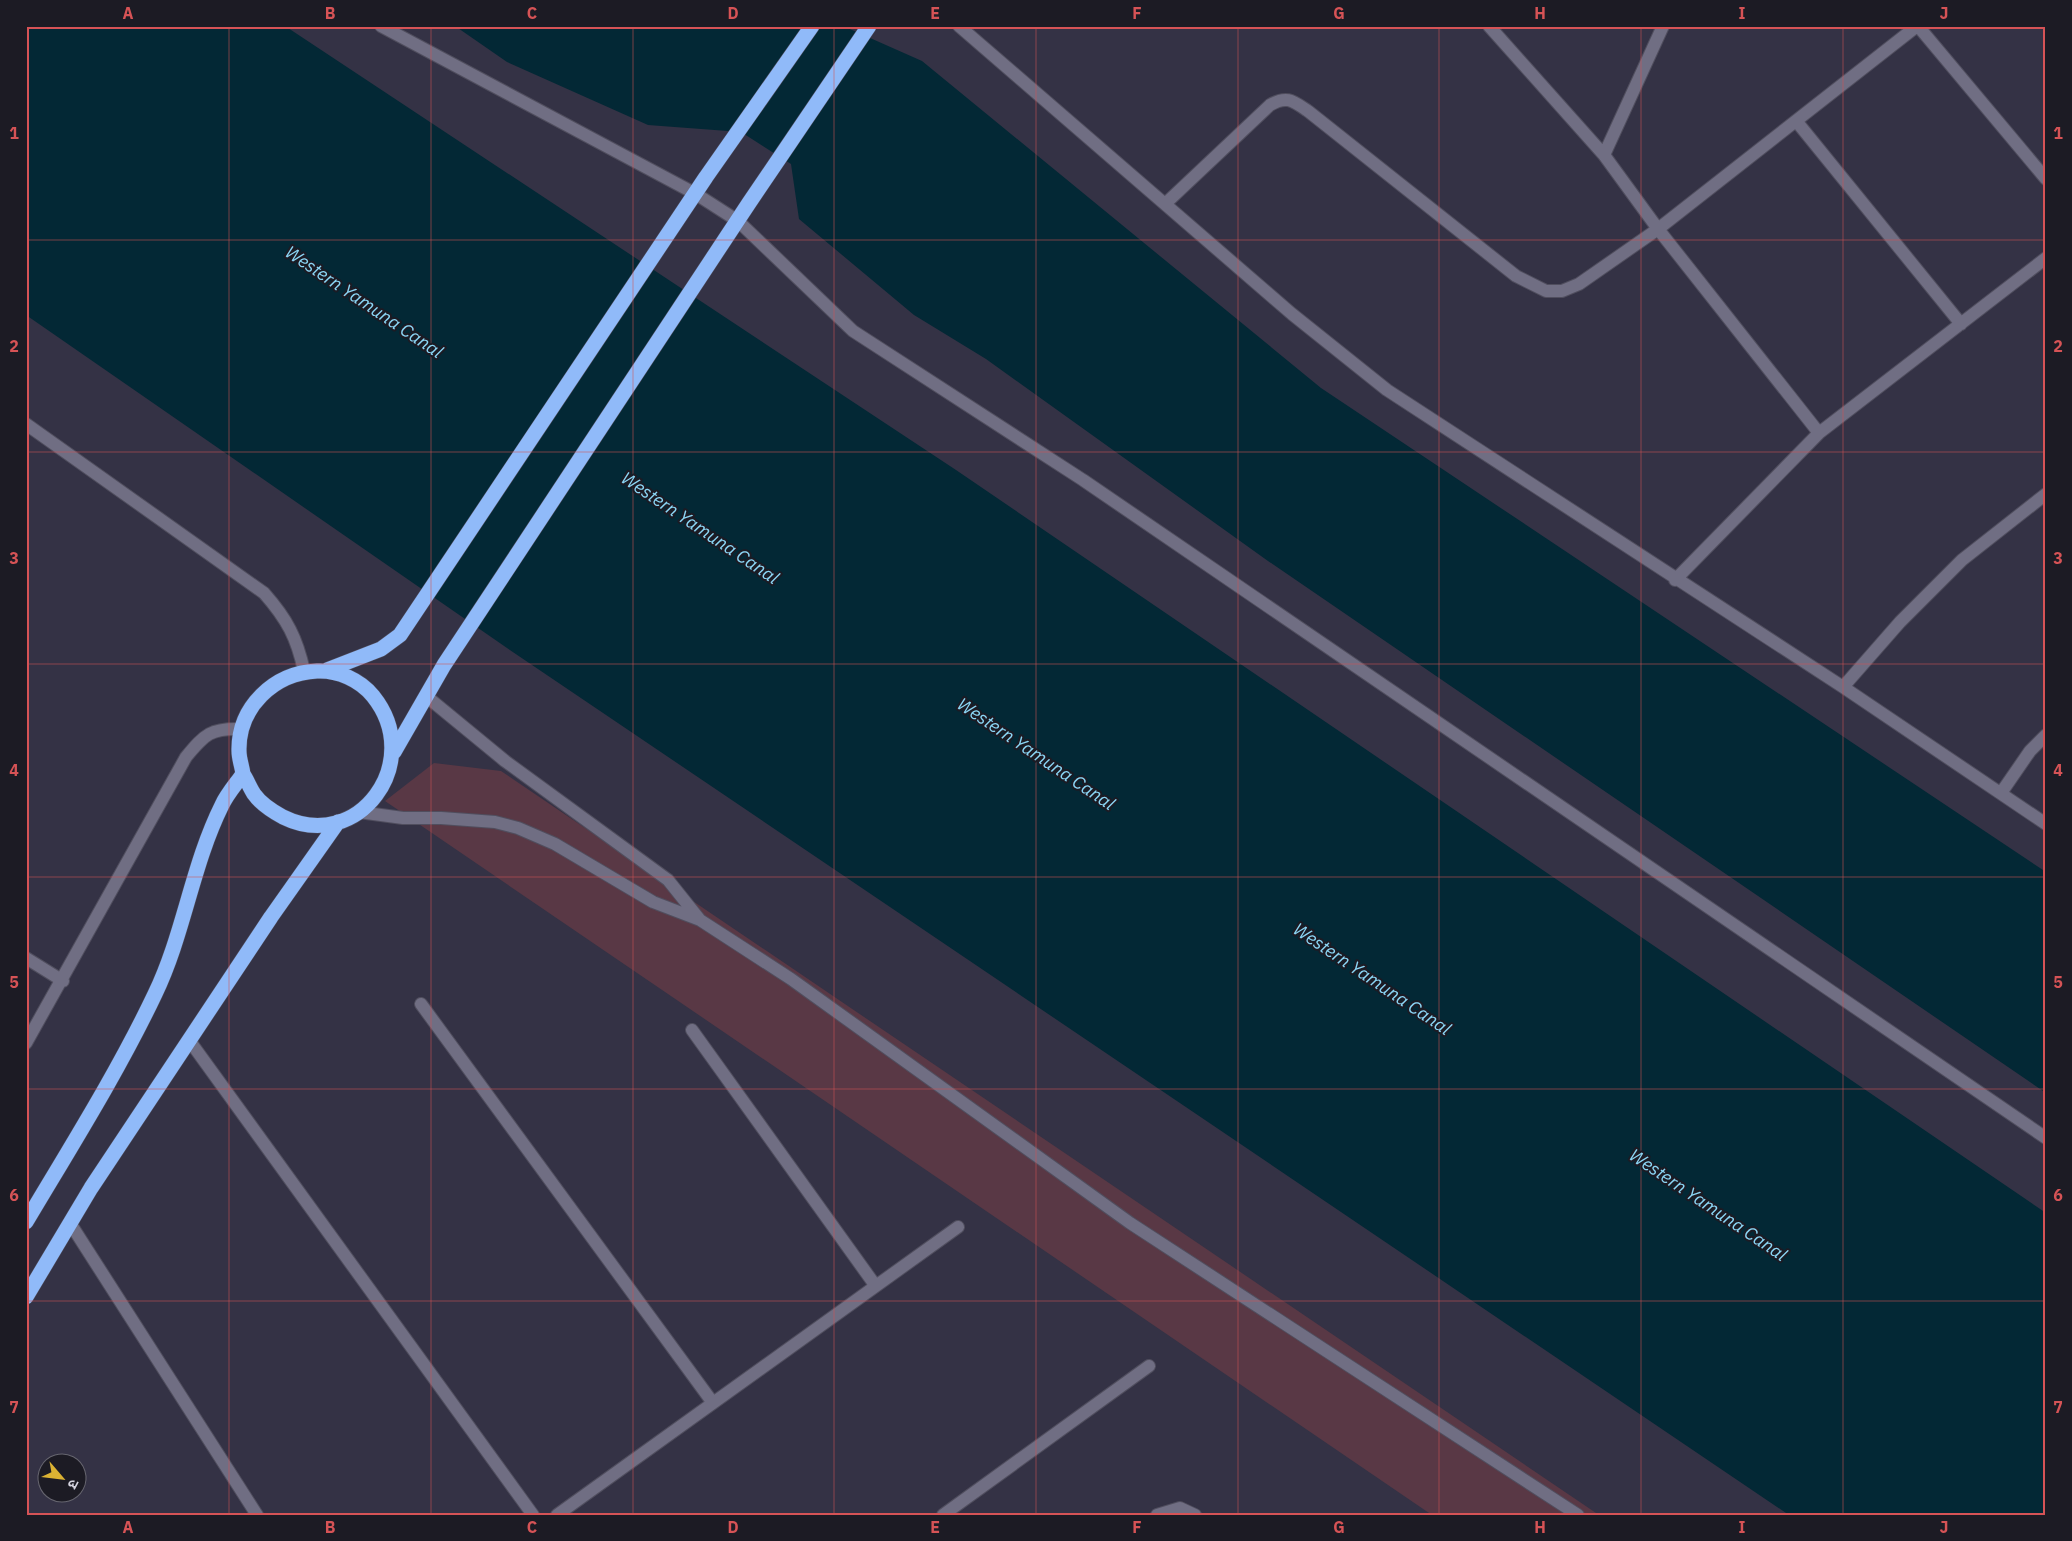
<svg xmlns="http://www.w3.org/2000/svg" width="2072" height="1541" viewBox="0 0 2072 1541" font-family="'IBM Plex Sans','Noto Sans Devanagari',sans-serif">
  <rect width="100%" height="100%" fill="#343245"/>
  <path fill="#593845" d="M434,763l67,8 1098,744h-167l-1047,-714z"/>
  <path fill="#032835" d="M26,26h259l671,444 1090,743v302h-257l-1282,-867 -481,-333z
    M455,26h388l79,35 399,327 725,484v221l-778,-532 -282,-202 -72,-44 -115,-96 -8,-55 -50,-32 -93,-7 -141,-63z"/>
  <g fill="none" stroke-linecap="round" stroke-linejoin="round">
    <g stroke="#504e5e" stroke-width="14">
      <path id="minor" d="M381,26l315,168 42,27 115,110 230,149 963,658
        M959,26l333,288 95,76 456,297 203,137
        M1489,26l115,129 54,74 161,204
        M1918,26l128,153
        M1797,122l164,202
        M1604,155l59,-129
        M1165,204l105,-99c17,-10 23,-4 38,6l208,165 30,15h16l17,-7 79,-55 259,-203
        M26,424l238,169c23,26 33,45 40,78
        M1675,580l144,-147 227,-175
        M1843,687l57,-65 62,-62 84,-66
        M426,696l79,65 163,119 32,40
        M2001,793l29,-42 16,-16
        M359,812l44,6h38l54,4 23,6 37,16 98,58 47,18 91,59 339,244 448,292
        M26,958l37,23
        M421,1004l292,399
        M692,1030l183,255
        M189,1040l344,475
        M26,1043l160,-286c19,-23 25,-29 55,-28
        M70,1223l187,292
        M557,1515l401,-288
        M943,1515l206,-149
        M1157,1515l23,-7 15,7"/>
    </g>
    <g stroke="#504e5e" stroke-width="16">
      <path id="highway" d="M327,670l54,-21 19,-14 306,-458 106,-151
        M394,752l50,-87 305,-462 120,-177
        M26,1222c44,-74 92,-150 129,-228 29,-60 37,-129 67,-189 5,-11 14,-21 21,-31 -1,-8 -4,-15 -4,-23 -1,-44 35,-78 78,-80 21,-1 43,9 56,25 53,66 -15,158 -90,121 -11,-6 -22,-13 -29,-23 -4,-6 -7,-14 -11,-20
        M26,1297l65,-109 180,-271 67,-95"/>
    </g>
    <use href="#minor" stroke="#706e83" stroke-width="12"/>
    <use href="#highway" stroke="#90baf9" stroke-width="15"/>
  </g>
  <path fill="none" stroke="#d65356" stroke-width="1" stroke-opacity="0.55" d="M229,26v1489M431,26v1489M633,26v1489M834,26v1489M1036,26v1489M1238,26v1489M1439,26v1489M1641,26v1489M1843,26v1489M26,240h2020M26,452h2020M26,664h2020M26,877h2020M26,1089h2020M26,1301h2020"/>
  <g text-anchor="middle" stroke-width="4" stroke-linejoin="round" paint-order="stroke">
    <g font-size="18" font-style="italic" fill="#8bd6f5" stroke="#1c1b24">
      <text transform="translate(364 302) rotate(34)" y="6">Western Yamuna Canal</text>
      <text transform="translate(700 528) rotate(34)" y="6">Western Yamuna Canal</text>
      <text transform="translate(1036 754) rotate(34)" y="6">Western Yamuna Canal</text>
      <text transform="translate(1372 979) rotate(34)" y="6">Western Yamuna Canal</text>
      <text transform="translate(1708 1205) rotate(34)" y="6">Western Yamuna Canal</text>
    </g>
  </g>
  <rect width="2072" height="1541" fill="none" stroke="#1c1b24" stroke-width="55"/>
  <g transform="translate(62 1478) rotate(118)"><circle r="24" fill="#1c1b24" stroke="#66656f"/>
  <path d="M0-4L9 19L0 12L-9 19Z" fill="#dbb233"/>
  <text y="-8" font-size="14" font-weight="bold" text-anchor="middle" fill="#d5d4e0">उ</text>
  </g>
  <rect x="28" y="28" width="2016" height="1486" fill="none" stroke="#d65356" stroke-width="2"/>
  <g font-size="16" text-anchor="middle" font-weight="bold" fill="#d65356">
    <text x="128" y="19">A</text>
    <text x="330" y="19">B</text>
    <text x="532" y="19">C</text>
    <text x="733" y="19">D</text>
    <text x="935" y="19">E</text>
    <text x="1137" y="19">F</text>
    <text x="1339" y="19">G</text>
    <text x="1540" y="19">H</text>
    <text x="1742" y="19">I</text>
    <text x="1944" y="19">J</text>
    <text x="14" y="139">1</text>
    <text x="2058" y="139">1</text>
    <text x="14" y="352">2</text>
    <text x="2058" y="352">2</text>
    <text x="14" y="564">3</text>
    <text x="2058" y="564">3</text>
    <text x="14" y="776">4</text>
    <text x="2058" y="776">4</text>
    <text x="14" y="988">5</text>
    <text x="2058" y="988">5</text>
    <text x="14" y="1201">6</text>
    <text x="2058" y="1201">6</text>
    <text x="14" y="1413">7</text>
    <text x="2058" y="1413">7</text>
    <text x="128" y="1533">A</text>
    <text x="330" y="1533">B</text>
    <text x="532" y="1533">C</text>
    <text x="733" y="1533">D</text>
    <text x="935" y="1533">E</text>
    <text x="1137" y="1533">F</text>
    <text x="1339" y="1533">G</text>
    <text x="1540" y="1533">H</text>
    <text x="1742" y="1533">I</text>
    <text x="1944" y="1533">J</text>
  </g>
</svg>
